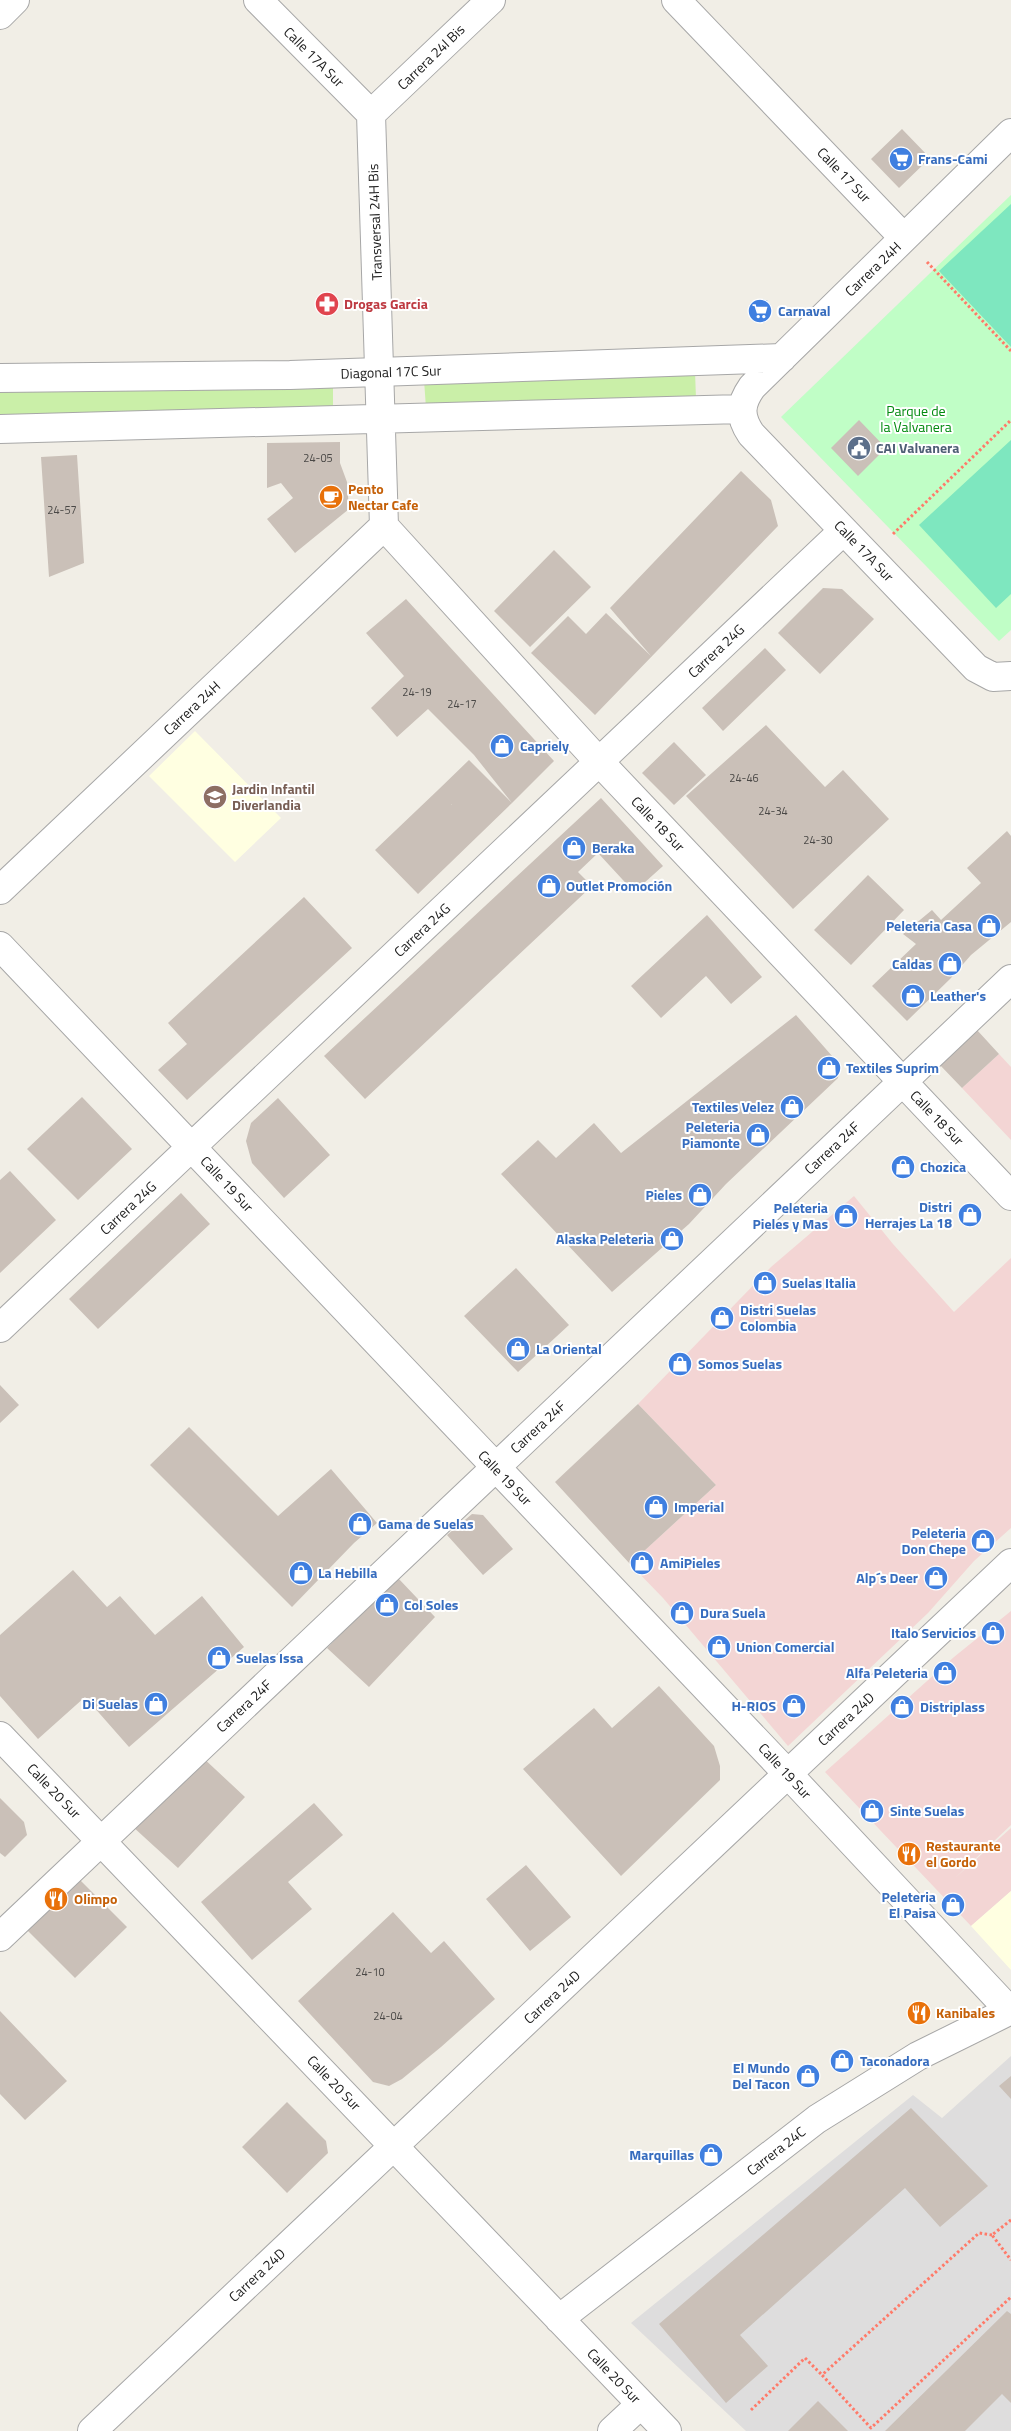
<svg xmlns="http://www.w3.org/2000/svg" width="1011" height="2431" viewBox="0 0 1011 2431" font-family="'Titillium Web',sans-serif">
  <rect width="100%" height="100%" fill="#f1eee6"/>
  <path fill="#dedddd" d="M1011,2056v375h-265l-115,-108 282,-228 29,23z"/>
  <path fill="#f3d5d4" d="M999,1054l12,13v73l-49,-52z
    M854,1196l39,48 61,68 57,-54v270l-37,33 -46,52 -140,133 -125,-148 -33,-34 86,-79 -78,-81 133,-137z
    M1011,1611v214l-56,53 56,-50v63l-40,35 -146,-154 129,-115z"/>
  <path fill="#ffffe1" d="M195,731l86,87 -46,44 -86,-86z
    M1011,1891v79l-40,-44z"/>
  <path fill="#caefa8" d="M695,371l1,28 -270,9 -2,-28z
    M333,378v34l-333,6v-34z"/>
  <path fill="#c0fec6" d="M1011,195v435l-12,11 -218,-224z"/>
  <path fill="#7ee7bf" d="M1011,204v143l-72,-76z
    M1011,440v154l-15,14 -77,-83z"/>
  <path fill="#cac0b8" d="M902,129l28,29 -31,30 -28,-29z
    M859,420l27,28 -28,28 -27,-28z
    M340,442v21l7,19 2,27 -54,44 -28,-34 26,-21 -12,-15 -14,5v-45z
    M77,455l7,108 -35,14 -8,-120z
    M741,471l30,29 7,26 -183,189 -64,-62 37,-37 18,18 20,-21 45,43 -41,-48z
    M554,550l37,37 -61,60 -36,-36z
    M823,588l19,1 32,30 -54,55 -42,-41z
    M406,599l148,162 -42,42 -38,-48 -46,-46 -31,28 -26,-29 33,-32 -38,-43z
    M765,648l21,22 -63,61 -21,-23z
    M766,725l59,62 18,-17 46,49 -96,90 -107,-113z
    M674,742l32,33 -32,30 -32,-32z
    M469,760l43,43 -94,91 -43,-44 63,-60 14,15 -14,-15z
    M601,798l62,68 -29,26 -36,-39 -20,19 14,14 -227,213 -41,-43z
    M1007,831l4,5v86l-40,33 -21,24 -43,42 -35,-35 44,-42 -13,-10 29,-24 9,10 40,-37 -14,-15z
    M868,875l36,35 -53,55 -37,-35z
    M304,897l48,51 -165,152 -29,-30 29,-26 -19,-21z
    M707,915l55,62 -31,27 -25,-28 -45,42 -30,-32z
    M796,1015l44,50 -2,13 -112,106 -37,40 -77,68 -111,-118 37,-34 18,18 38,-35 27,30z
    M977,1030l22,24 -37,34 -23,-24z
    M82,1097l50,52 -54,51 -51,-51z
    M278,1098l52,57 -46,43 -32,-35 -6,-22 5,-18z
    M10,1171l46,49 -56,53v-93z
    M181,1193l29,31 -112,105 -29,-30z
    M516,1268l53,57 -51,47 -54,-56z
    M0,1385l19,20 -19,18z
    M638,1404l78,81 -86,79 -75,-82z
    M189,1427l89,89 53,-47 46,54 -23,20 -62,64 -142,-142z
    M472,1514l11,1 30,34 -30,26 -36,-40z
    M73,1570l34,37 13,-11 35,39 47,-39 42,51 -115,100 -44,-50 -47,42 -38,-43v-61z
    M398,1578l37,39 -66,70 -42,-39z
    M659,1686l55,60 6,20v14l-99,96 -98,-107 71,-61 18,20z
    M200,1755l45,42 -67,71 -46,-42z
    M0,1798l24,24 3,13 -22,22 -5,-4z
    M314,1803l29,32 -55,47 24,27 -60,51 -51,-58z
    M526,1865l45,52 -41,34 -44,-52z
    M79,1879l48,48 -52,51 -48,-48z
    M393,1912l38,41 13,-12 51,58 -54,48 -39,32 -13,7 -16,-4 -75,-81z
    M0,2011l67,70 -42,39 -25,-26z
    M1011,2076v23l-12,-13z
    M287,2102l39,39 2,12 -41,40 -45,-46z
    M911,2108l77,78 -48,41 -35,-39 -165,147 28,31 -42,37 -67,-79z
    M1007,2311l4,3v89l-9,-9 -37,37h-80z
    M818,2401l30,30h-60z"/>
  <g fill="none" stroke-linecap="round" stroke-linejoin="round">
    <g stroke="#a7a7a7" stroke-width="30">
      <path id="minor" d="M258,0l113,114
        M676,0l228,238
        M0,15l15,-15
        M371,114l13,412 206,226 421,444
        M371,114l120,-114
        M1011,133l-259,254c-12,17 -13,29 -1,47l225,234 17,9 18,-1
        M0,378l290,-3 492,-17
        M0,429l742,-20
        M0,890l384,-364
        M0,946l788,828 222,237
        M0,1328l843,-797
        M0,1736l667,695
        M0,1937l1011,-958
        M559,2319l258,-200 101,-63 93,-46
        M92,2431l919,-868
        M612,2431l29,-27"/>
    </g>
    <path stroke="#ff7a69" stroke-width="3" stroke-dasharray="2.5 2.5" stroke-linecap="butt" d="M927,262l84,89
      M893,534l118,-114
      M1011,2220l-19,15 19,25
      M992,2235l-13,-2 -157,142 49,53 140,-131
      M751,2410l54,-52 17,17"/>
    <use href="#minor" stroke="#fff" stroke-width="28"/>
  </g>
  <defs>
    <g id="supermarket-disc" transform="scale(1.25)"><circle r="9.5" fill="#3f7fe0" stroke="#fff"/><path d="M-6-5.5h2.5l.6 2H6L4.5 2H-2.5L-4.4-4H-6ZM-1.5 3.2a1.3 1.3 0 1 0 .1 0ZM3 3.2a1.3 1.3 0 1 0 .1 0Z" fill="#fff"/></g>
    <g id="pharmacy-disc" transform="scale(1.25)"><circle r="9.5" fill="#e0444e" stroke="#fff"/><path d="M-2-6h4v4h4v4h-4v4h-4v-4h-4v-4h4Z" fill="#fff"/></g>
    <g id="civic-disc" transform="scale(1.25)"><circle r="9.5" fill="#5c6f8a" stroke="#fff"/><path d="M-.6-6.5H3V-4.5H.6V-3L4-1V1h2V6H-6V1h2V-1L-.6-3ZM-1.2 2.5V6h2.4V2.5Z" fill="#fff"/></g>
    <g id="cafe-disc" transform="scale(1.25)"><circle r="9.5" fill="#e8710a" stroke="#fff"/><path d="M-5.5-4.5H6V0H3Q3 3.5 0 3.5H-2.5Q-5.5 3.5-5.5 0ZM3-3.2v2h1.7v-2ZM-6 4.5H4V6H-6Z" fill="#fff"/></g>
    <g id="shop-disc" transform="scale(1.25)"><circle r="9.5" fill="#3f7fe0" stroke="#fff"/><path d="M-5-2.5h2.3a2.7 3.5 0 0 1 5.4 0H5L5.5 6h-11ZM-1.5-2.5h3a1.5 2.3 0 0 0-3 0Z" fill="#fff"/></g>
    <g id="school-disc" transform="scale(1.25)"><circle r="9.5" fill="#8d6e63" stroke="#fff"/><path d="M0-5L7-2L0 1L-7-2ZM-4 1L0 2.5L4 1V4Q0 6-4 4Z" fill="#fff"/></g>
    <g id="restaurant-disc" transform="scale(1.25)"><circle r="9.5" fill="#e8710a" stroke="#fff"/><path d="M-5-6h1v4h1v-4h1v4h1v-4h1v5L-1.5 .5V6h-2V.5L-5-1ZM5-6V6H3V1.5H1.5Q1.5-4 5-6Z" fill="#fff"/></g>
  </defs>
  <g fill-rule="evenodd">
    <use href="#supermarket-disc" x="901" y="159"/>
    <use href="#pharmacy-disc" x="327" y="304"/>
    <use href="#supermarket-disc" x="760" y="311"/>
    <use href="#civic-disc" x="859" y="448"/>
    <use href="#cafe-disc" x="331" y="497"/>
    <use href="#shop-disc" x="502" y="746"/>
    <use href="#school-disc" x="215" y="797"/>
    <use href="#shop-disc" x="574" y="848"/>
    <use href="#shop-disc" x="549" y="886"/>
    <use href="#shop-disc" x="989" y="926"/>
    <use href="#shop-disc" x="950" y="964"/>
    <use href="#shop-disc" x="913" y="996"/>
    <use href="#shop-disc" x="829" y="1068"/>
    <use href="#shop-disc" x="792" y="1107"/>
    <use href="#shop-disc" x="758" y="1135"/>
    <use href="#shop-disc" x="903" y="1167"/>
    <use href="#shop-disc" x="700" y="1195"/>
    <use href="#shop-disc" x="970" y="1215"/>
    <use href="#shop-disc" x="846" y="1216"/>
    <use href="#shop-disc" x="672" y="1239"/>
    <use href="#shop-disc" x="765" y="1283"/>
    <use href="#shop-disc" x="722" y="1318"/>
    <use href="#shop-disc" x="518" y="1349"/>
    <use href="#shop-disc" x="680" y="1364"/>
    <use href="#shop-disc" x="656" y="1507"/>
    <use href="#shop-disc" x="360" y="1524"/>
    <use href="#shop-disc" x="983" y="1541"/>
    <use href="#shop-disc" x="642" y="1563"/>
    <use href="#shop-disc" x="301" y="1573"/>
    <use href="#shop-disc" x="936" y="1578"/>
    <use href="#shop-disc" x="387" y="1605"/>
    <use href="#shop-disc" x="682" y="1613"/>
    <use href="#shop-disc" x="993" y="1633"/>
    <use href="#shop-disc" x="719" y="1647"/>
    <use href="#shop-disc" x="219" y="1658"/>
    <use href="#shop-disc" x="945" y="1673"/>
    <use href="#shop-disc" x="156" y="1704"/>
    <use href="#shop-disc" x="794" y="1706"/>
    <use href="#shop-disc" x="902" y="1707"/>
    <use href="#shop-disc" x="872" y="1811"/>
    <use href="#restaurant-disc" x="909" y="1854"/>
    <use href="#restaurant-disc" x="56" y="1899"/>
    <use href="#shop-disc" x="953" y="1905"/>
    <use href="#restaurant-disc" x="919" y="2013"/>
    <use href="#shop-disc" x="842" y="2061"/>
    <use href="#shop-disc" x="808" y="2076"/>
    <use href="#shop-disc" x="711" y="2155"/>
  </g>
  <g text-anchor="middle" stroke-width="4" stroke-linejoin="round" paint-order="stroke">
    <g font-size="11" fill="#4a4846">
      <text x="318" y="462">24-05</text>
      <text x="62" y="514">24-57</text>
      <text x="417" y="696">24-19</text>
      <text x="462" y="708">24-17</text>
      <text x="744" y="782">24-46</text>
      <text x="773" y="815">24-34</text>
      <text x="818" y="844">24-30</text>
      <text x="370" y="1976">24-10</text>
      <text x="388" y="2020">24-04</text>
    </g>
    <g font-size="14" fill="#202020" stroke="#fff">
      <text transform="translate(314 57) rotate(45)" y="5">Calle 17A Sur</text>
      <text transform="translate(431 57) rotate(-44)" y="5">Carrera 24I Bis</text>
      <text transform="translate(844 175) rotate(46)" y="5">Calle 17 Sur</text>
      <text transform="translate(375 222) rotate(-92)" y="5">Transversal 24H Bis</text>
      <text transform="translate(873 269) rotate(-44)" y="5">Carrera 24H</text>
      <text transform="translate(391 372) rotate(-2)" y="5">Diagonal 17C Sur</text>
      <text transform="translate(864 551) rotate(46)" y="5">Calle 17A Sur</text>
      <text transform="translate(716 651) rotate(-43)" y="5">Carrera 24G</text>
      <text transform="translate(192 708) rotate(-43)" y="5">Carrera 24H</text>
      <text transform="translate(658 824) rotate(46)" y="5">Calle 18 Sur</text>
      <text transform="translate(422 930) rotate(-43)" y="5">Carrera 24G</text>
      <text transform="translate(937 1118) rotate(46)" y="5">Calle 18 Sur</text>
      <text transform="translate(832 1148) rotate(-43)" y="5">Carrera 24F</text>
      <text transform="translate(227 1184) rotate(47)" y="5">Calle 19 Sur</text>
      <text transform="translate(128 1208) rotate(-43)" y="5">Carrera 24G</text>
      <text transform="translate(538 1427) rotate(-43)" y="5">Carrera 24F</text>
      <text transform="translate(505 1478) rotate(46)" y="5">Calle 19 Sur</text>
      <text transform="translate(244 1706) rotate(-43)" y="5">Carrera 24F</text>
      <text transform="translate(846 1719) rotate(-43)" y="5">Carrera 24D</text>
      <text transform="translate(785 1771) rotate(47)" y="5">Calle 19 Sur</text>
      <text transform="translate(54 1791) rotate(46)" y="5">Calle 20 Sur</text>
      <text transform="translate(552 1997) rotate(-43)" y="5">Carrera 24D</text>
      <text transform="translate(334 2083) rotate(46)" y="5">Calle 20 Sur</text>
      <text transform="translate(776 2151) rotate(-38)" y="5">Carrera 24C</text>
      <text transform="translate(257 2275) rotate(-43)" y="5">Carrera 24D</text>
      <text transform="translate(614 2376) rotate(46)" y="5">Calle 20 Sur</text>
    </g>
    <g font-size="14" font-weight="bold" fill="#366cbe" stroke="#fff" text-anchor="start">
      <text x="918" y="164">Frans-Cami</text>
      <text x="778" y="316">Carnaval</text>
      <text x="520" y="751">Capriely</text>
      <text x="592" y="853">Beraka</text>
      <text x="566" y="891">Outlet Promoción</text>
      <text x="972" y="931" text-anchor="end">Peleteria Casa</text>
      <text x="932" y="969" text-anchor="end">Caldas</text>
      <text x="930" y="1001">Leather's</text>
      <text x="846" y="1073">Textiles Suprim</text>
      <text x="774" y="1112" text-anchor="end">Textiles Velez</text>
      <text x="740" y="1132" text-anchor="end">Peleteria<tspan x="740" dy="16">Piamonte</tspan></text>
      <text x="920" y="1172">Chozica</text>
      <text x="682" y="1200" text-anchor="end">Pieles</text>
      <text x="952" y="1212" text-anchor="end">Distri<tspan x="952" dy="16">Herrajes La 18</tspan></text>
      <text x="828" y="1213" text-anchor="end">Peleteria<tspan x="828" dy="16">Pieles y Mas</tspan></text>
      <text x="654" y="1244" text-anchor="end">Alaska Peleteria</text>
      <text x="782" y="1288">Suelas Italia</text>
      <text x="740" y="1315">Distri Suelas<tspan x="740" dy="16">Colombia</tspan></text>
      <text x="536" y="1354">La Oriental</text>
      <text x="698" y="1369">Somos Suelas</text>
      <text x="674" y="1512">Imperial</text>
      <text x="378" y="1529">Gama de Suelas</text>
      <text x="966" y="1538" text-anchor="end">Peleteria<tspan x="966" dy="16">Don Chepe</tspan></text>
      <text x="660" y="1568">AmiPieles</text>
      <text x="318" y="1578">La Hebilla</text>
      <text x="918" y="1583" text-anchor="end">Alp´s Deer</text>
      <text x="404" y="1610">Col Soles</text>
      <text x="700" y="1618">Dura Suela</text>
      <text x="976" y="1638" text-anchor="end">Italo Servicios</text>
      <text x="736" y="1652">Union Comercial</text>
      <text x="236" y="1663">Suelas Issa</text>
      <text x="928" y="1678" text-anchor="end">Alfa Peleteria</text>
      <text x="138" y="1709" text-anchor="end">Di Suelas</text>
      <text x="776" y="1711" text-anchor="end">H-RIOS</text>
      <text x="920" y="1712">Distriplass</text>
      <text x="890" y="1816">Sinte Suelas</text>
      <text x="936" y="1902" text-anchor="end">Peleteria<tspan x="936" dy="16">El Paisa</tspan></text>
      <text x="860" y="2066">Taconadora</text>
      <text x="790" y="2073" text-anchor="end">El Mundo<tspan x="790" dy="16">Del Tacon</tspan></text>
      <text x="694" y="2160" text-anchor="end">Marquillas</text>
    </g>
    <g font-size="14" font-weight="bold" fill="#be3a42" stroke="#fff" text-anchor="start">
      <text x="344" y="309">Drogas Garcia</text>
    </g>
    <g font-size="14" fill="#028a0f" stroke="#fff">
      <text x="916" y="416">Parque de<tspan x="916" dy="16">la Valvanera</tspan></text>
    </g>
    <g font-size="14" font-weight="bold" fill="#4e5e75" stroke="#fff" text-anchor="start">
      <text x="876" y="453">CAI Valvanera</text>
    </g>
    <g font-size="14" font-weight="bold" fill="#c56008" stroke="#fff" text-anchor="start">
      <text x="348" y="494">Pento<tspan x="348" dy="16">Nectar Cafe</tspan></text>
      <text x="926" y="1851">Restaurante<tspan x="926" dy="16">el Gordo</tspan></text>
      <text x="74" y="1904">Olimpo</text>
      <text x="936" y="2018">Kanibales</text>
    </g>
    <g font-size="14" font-weight="bold" fill="#785e54" stroke="#fff" text-anchor="start">
      <text x="232" y="794">Jardin Infantil<tspan x="232" dy="16">Diverlandia</tspan></text>
    </g>
  </g>
</svg>
